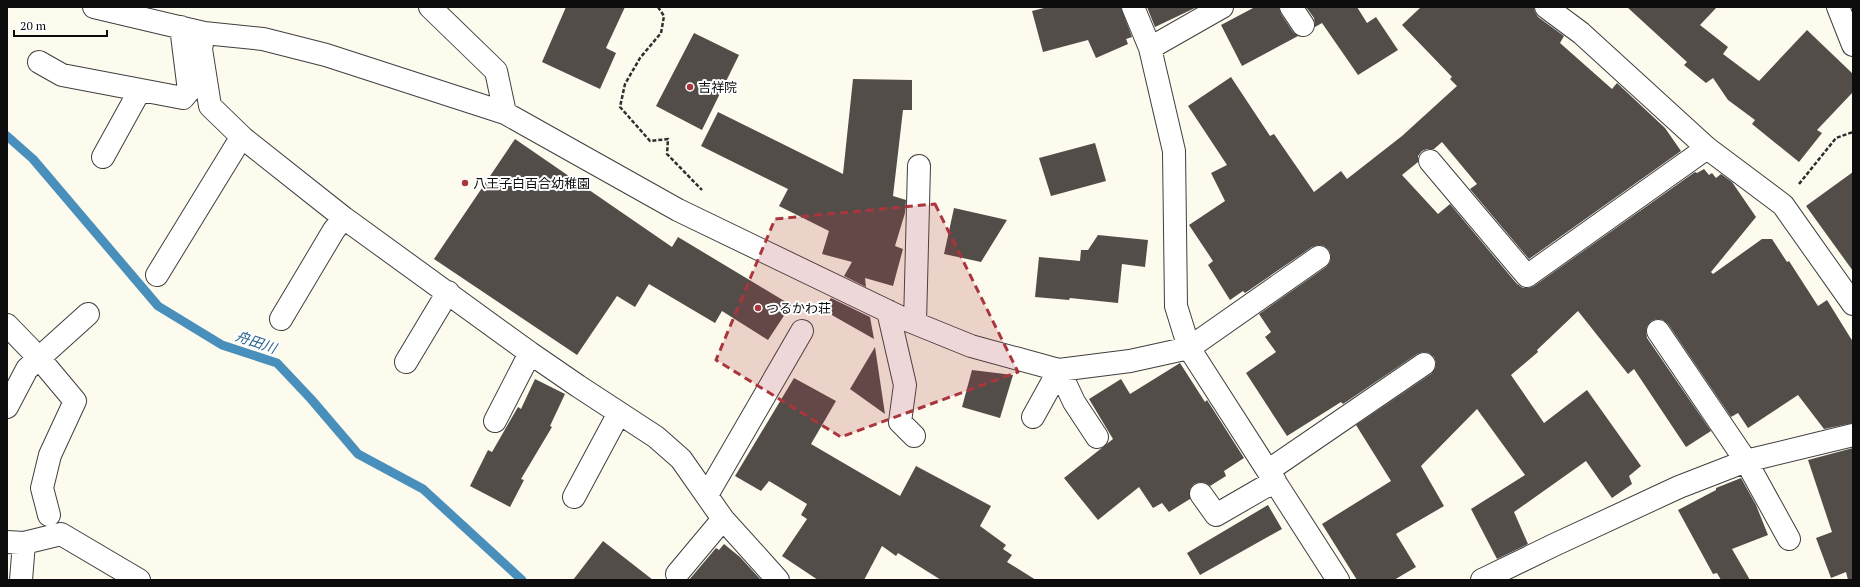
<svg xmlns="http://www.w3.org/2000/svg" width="1860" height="587" viewBox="0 0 1860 587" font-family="'PT Serif','Noto Sans JP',serif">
  <rect width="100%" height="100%" fill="#fdfaee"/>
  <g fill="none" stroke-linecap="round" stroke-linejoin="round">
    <path stroke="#498fbb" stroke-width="9" d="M7,136l26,23 125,147 64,39 55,18 34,36 47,55 65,35 99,91"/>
  </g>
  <path fill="#534d4a" d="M566,7h59l-19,41 10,5 -16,36 -58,-27z
    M1048,7h73l11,30 -6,2 2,5 -32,14 -8,-18 -45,12 -11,-41z
    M1147,7h50l-42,20z
    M1255,7h24l2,7 12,18 5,4 -56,30 -21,-41z
    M1306,7h51l10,16 9,-6 22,33 -40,25 -36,-52 -7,4 -1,-9z
    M1421,7h113l1,5 3,5 26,19 -4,7 52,46 5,-6 48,45 16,23 -152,108 -59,-70 7,-5 -35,-42 -8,7h-7l-5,2 -4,5v6l-16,13 36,39 12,-10 67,80 6,4h6l5,-2 161,-114 2,1 7,-4 5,6 3,-2 4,5 5,-4 11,8 24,35 -45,55 2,2 49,-35h10l15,23 2,-1 29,45 9,-6 26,42v81l-29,6 -26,-34 -50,33 -10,-15 -7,4 -63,-93 -5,-4 -6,-1 -6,2 -4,5 -1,6 1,6 64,93 -25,16 -52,-78 -6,5 -50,-63 -41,39 1,2 -27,23 33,48 43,-33 54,76 -12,10 3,8 -20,14 -26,-37 -72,51 14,32 -31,15 -26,-50 54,-34 -48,-66 -56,57 23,40 -48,28 20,33 -22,13h-37l-35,-56 69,-43 -35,-56 75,-51 4,-5 1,-6 -2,-6 -5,-4 -6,-1 -6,2 -74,50 -2,-2 -54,34 -41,-63 30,-21 -11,-15 6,-5 -12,-18 67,-47 4,-5 1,-6 -2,-6 -5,-4 -6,-1 -6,2 -67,46 -2,-2 -13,9 -22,-35 5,-4 -24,-36 36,-24 -14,-28 16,-8 -39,-59 43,-29 39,59 4,-2 40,58 27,-21 6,8 55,-43 55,-50 -7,-7 2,-2 -50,-52z
    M1627,7h90l-17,18 28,22 -5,7 36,27 48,-51 46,44v18l-36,38 5,3 -23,29 -47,-38 3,-4 -27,-20 -15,-22 -7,5 -22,-18 3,-3z
    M694,33l45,22 -37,75 -46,-24z
    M853,79l59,1v30h-9l-10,86 13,4 -1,13 -10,33 8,3 -10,37 -28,-8 1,9 -22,-11 8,-14 -30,-8 7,-23 -50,-25 9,-17 -87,-43 17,-34 125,62z
    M515,139l157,108 6,-10 113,68 -23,35 -46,-29 -7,12 -66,-39 -14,23 -18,-11 -40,59 -143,-96z
    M1095,143l11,38 -55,15 -12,-38z
    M1853,172v99l-47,-65z
    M954,208l53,12 -26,42 -37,-8z
    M1098,235l50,5 -3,27 -23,-3 -4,39 -48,-5 -1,2 -34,-3 4,-40 41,4 1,-11h7z
    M831,298l39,19 4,22 -51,-29z
    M875,347l10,67 -35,-25z
    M1180,363l25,39 2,-2 37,58 -20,13 2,5 -16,10 -4,-3 -6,-1 -6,2 -4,5v10l-21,13 -7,-9 -9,5 -14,-21 -41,33 -34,-42 49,-39 -24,-40 32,-20 9,15z
    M972,370l41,5 -13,43 -38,-11z
    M794,378l42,23 -25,43 89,52 16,-30 75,40 -11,20 26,19 -3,4 9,6 -5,7 29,18h-95l-43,-27 -2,3 -14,-10 -18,34h-46l-36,-24 25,-37 -6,-4 6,-11 -38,-23 -8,10 -26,-15z
    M535,379l30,15 -15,32 2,1 -31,52 3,1 -14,27 -40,-21 18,-36 4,2 26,-45 3,2z
    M1853,448v132h-5l-2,-8 -15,6 -15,-40 16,-6 -24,-72z
    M1741,478l15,27 12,30 -36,14 18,31h-29l-4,-7 -4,1 -35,-64 38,-20v-2z
    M1268,505l14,24 -82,46 -13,-22z
    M603,541l50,39h-80z
    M724,544l16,13 21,23h-72l27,-32 3,2z"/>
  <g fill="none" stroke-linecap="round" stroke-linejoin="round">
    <g stroke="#3f3f3f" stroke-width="24">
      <path id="minor" d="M94,7l110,26 59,6 63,16 179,58 173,97 224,108 69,28 88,24 71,-9 59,-13 130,-91
        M430,7l66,64 9,42
        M1133,7l17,41 24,103 2,155 13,42 149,232
        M1291,7l12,18
        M1546,7l35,26 126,115 76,57 70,99
        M1838,7l15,38
        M204,33l-3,16 9,57 33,32 101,80 186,135 48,33 78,51 25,22 42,60 55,61
        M1150,48l72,-41
        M39,62l23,13 121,23 6,-7 -8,-64
        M103,157l37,-67
        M1430,161l97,115 180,-128
        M157,275l79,-129 7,-8
        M888,311l17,74 -5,37 14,14
        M281,319l53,-89 10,-12
        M915,323l4,-157
        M7,325l32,33 36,43 -25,54 -8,33 7,27
        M1658,331l88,130 43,78
        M406,362l42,-70
        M1059,370l15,32 23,35
        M7,407l20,-38 61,-55
        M1033,417l26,-47
        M495,421l35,-68
        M1269,470l155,-106
        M1201,494l15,21 59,-34
        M707,495l95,-164
        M574,497l45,-84
        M7,542l17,1 37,-9 78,46
        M677,574l46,-55
        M21,580l3,-37
        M1482,580l72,-35 125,-58 67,-26 107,-26"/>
    </g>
    <path stroke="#2e2e2e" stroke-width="2.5" stroke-dasharray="4 2" stroke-linecap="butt" d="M658,7l6,9 -3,17 -21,25 -15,26 -5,23 30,34 18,-2 -1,15 35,36
      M1799,184l37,-46 17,-6"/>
    <use href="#minor" stroke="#fff" stroke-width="22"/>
  </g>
  <path fill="#aa363d" fill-opacity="0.2" stroke="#aa363d" stroke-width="3" stroke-dasharray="8 5" stroke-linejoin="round" d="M935,204l83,168 -177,65 -125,-77 59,-141z"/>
  <g fill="#aa363d" stroke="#fff" stroke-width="1.5">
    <circle cx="690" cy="87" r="4"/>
    <circle cx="465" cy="183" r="4"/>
    <circle cx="758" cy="308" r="4"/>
  </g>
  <g text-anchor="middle" stroke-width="4" stroke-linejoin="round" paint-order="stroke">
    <g font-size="13" fill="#0c0c0c" stroke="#fff" text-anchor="start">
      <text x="698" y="92">吉祥院</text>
      <text x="473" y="188">八王子白百合幼稚園</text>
      <text x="766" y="313">つるかわ荘</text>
    </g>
    <g font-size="14" font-style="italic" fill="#26618d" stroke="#fff">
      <text transform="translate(256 342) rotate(19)" y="5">舟田川</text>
    </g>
  </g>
  <rect width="1860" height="587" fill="none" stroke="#0c0c0c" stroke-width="16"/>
  <path d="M14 30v6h93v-6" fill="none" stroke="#0c0c0c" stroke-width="2"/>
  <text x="20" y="30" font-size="12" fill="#0c0c0c" stroke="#ffffff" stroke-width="3" paint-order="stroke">20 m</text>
</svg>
